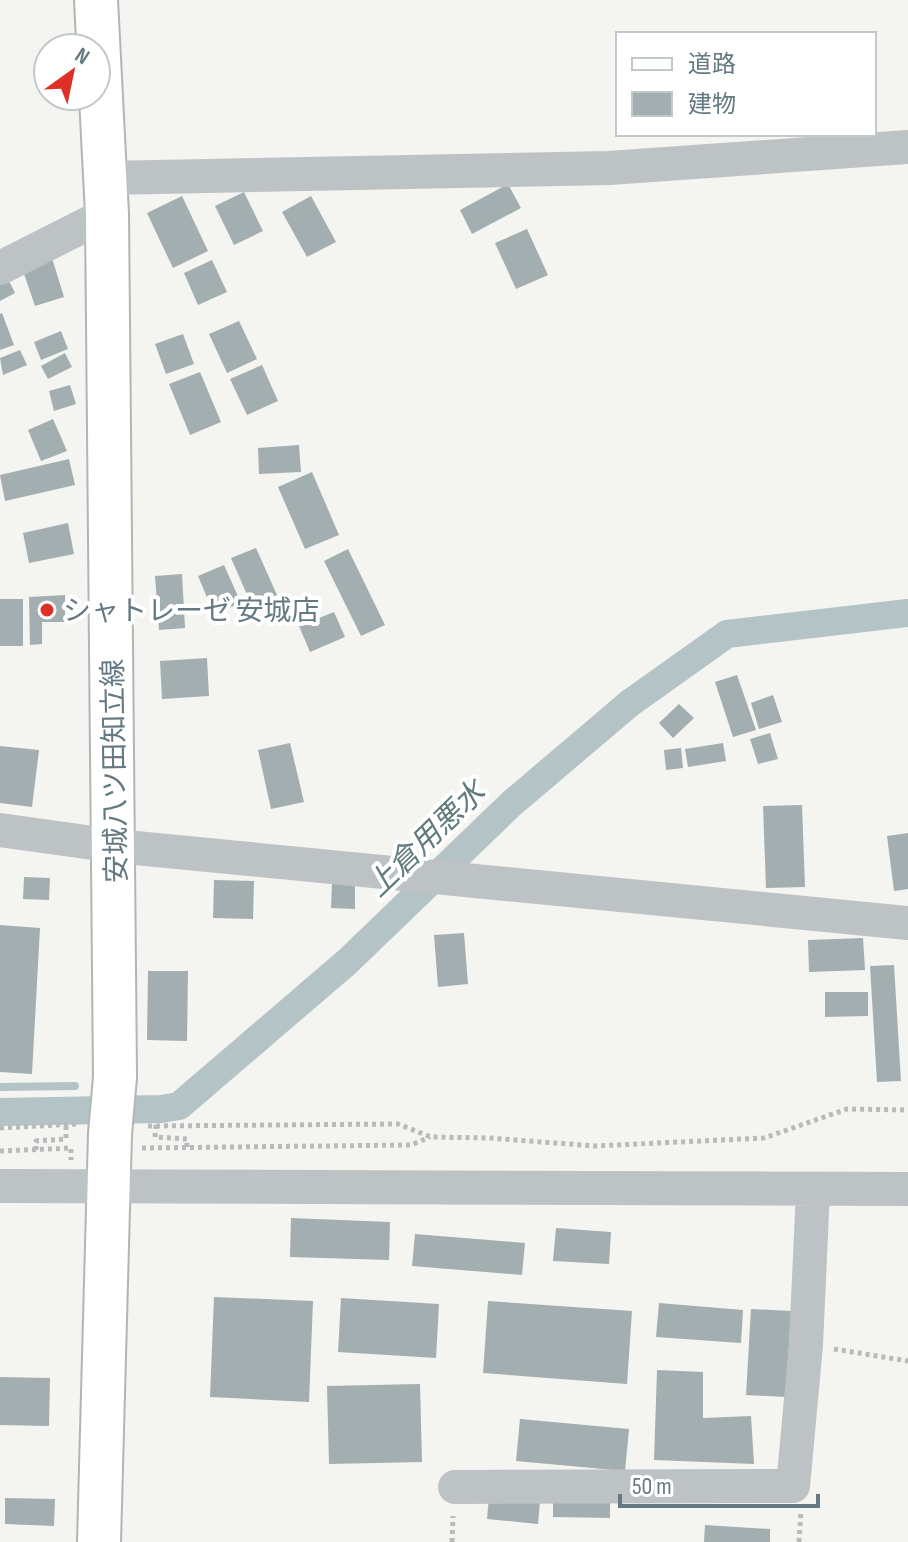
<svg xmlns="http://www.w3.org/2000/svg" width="908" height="1542" viewBox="0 0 908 1542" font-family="'Sofia Sans Condensed','Noto Sans JP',sans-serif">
  <rect width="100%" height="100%" fill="#f4f4f0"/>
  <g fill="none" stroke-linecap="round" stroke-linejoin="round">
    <path stroke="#b4c3c5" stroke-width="8" d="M0,1087l75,-1"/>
    <path stroke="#b4c3c5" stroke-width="28" d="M0,1112l161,-3 18,-3 168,-144 164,-158 119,-101 97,-69 181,-21"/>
  </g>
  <path fill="#a3aeb1" d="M508,184l13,24 -49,26 -12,-24z
    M244,192l19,39 -29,14 -19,-39z
    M182,196l26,55 -35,17 -26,-55z
    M311,196l25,46 -29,15 -25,-45z
    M527,229l21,46 -32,14 -21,-46z
    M52,258l12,39 -29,9 -13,-38z
    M212,260l15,32 -29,13 -14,-32z
    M4,271l11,22 -15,8v-27z
    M2,313l12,32 -14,5v-36z
    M239,321l18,38 -30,14 -18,-39z
    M61,331l7,18 -27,11 -7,-18z
    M183,334l11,30 -28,10 -11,-30z
    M20,350l7,15 -24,10 -3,-17z
    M65,353l7,14 -24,12 -7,-13z
    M262,365l16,36 -31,14 -17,-36z
    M200,372l21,50 -31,13 -21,-51z
    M70,385l6,19 -22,7 -5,-20z
    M53,419l14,32 -26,10 -13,-31z
    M299,445l2,27 -42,2 -1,-26z
    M69,459l6,26 -70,16 -5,-26z
    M312,472l27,63 -34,14 -27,-62z
    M68,523l6,31 -45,9 -6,-30z
    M256,548l21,47 -25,11 -21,-48z
    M348,549l37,76 -24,11 -37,-75z
    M224,565l17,38 -27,11 -16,-38z
    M182,574l3,54 -26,2 -4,-54z
    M65,595v27h-23v22l-12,1 -1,-48z
    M0,599h23v47h-23z
    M334,612l11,25 -35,15 -11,-26z
    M207,658l2,38 -47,3 -2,-38z
    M737,675l19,55 -23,7 -18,-55z
    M773,695l9,27 -23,7 -8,-26z
    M679,704l15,14 -21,20 -14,-15z
    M770,733l8,26 -20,5 -8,-25z
    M290,743l14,59 -33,7 -13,-59z
    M723,743l3,18 -38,6 -3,-18z
    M0,746l39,4 -7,57 -32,-4z
    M681,748l2,20 -17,2 -2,-20z
    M802,805l3,82 -39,1 -3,-82z
    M908,833v56l-14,2 -7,-55z
    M24,877l26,1 -1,22 -26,-1z
    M214,880l40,1 -1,38 -40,-1z
    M332,882h23v27l-24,-1z
    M0,925l40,3 -8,146 -32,-2z
    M464,933l4,51 -30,3 -4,-52z
    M863,938l2,32 -56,2 -1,-32z
    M894,965l7,116 -24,1 -7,-116z
    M148,971h40l-1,70 -40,-1z
    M825,992h43v24l-43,1z
    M291,1218l99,4 -1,38 -99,-3z
    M556,1228l55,4 -2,32 -56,-3z
    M415,1234l110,9 -3,32 -110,-9z
    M214,1297l99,4 -4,101 -99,-5z
    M341,1298l98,6 -3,54 -98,-6z
    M488,1301l144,10 -5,73 -144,-11z
    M659,1303l84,7 -2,33 -85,-6z
    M751,1309l40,2 -5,86 -40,-2z
    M657,1370l46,2v46l48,-2 3,48 -100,-4z
    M0,1377l50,1 -1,48 -49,-1z
    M420,1384l2,78 -93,2 -2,-78z
    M520,1419l109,10 -4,42 -109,-10z
    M489,1497l51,5 -2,22 -51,-5z
    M553,1497l57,1v20l-57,-1z
    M5,1498l50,1 -1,27 -49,-2z
    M705,1525l65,4v13h-66z"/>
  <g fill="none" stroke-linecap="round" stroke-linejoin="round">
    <g stroke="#b0b6b8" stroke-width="46">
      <path id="major" d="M96,0l11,214 8,863
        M99,1542l11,-408"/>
    </g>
    <path stroke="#b7bbbc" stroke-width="5" stroke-dasharray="4 4" stroke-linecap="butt" d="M156,1125l-1,12 32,2v8
      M148,1126l250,-2 33,13 58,1 106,8 169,-8 83,-29 61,1
      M0,1128l76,-4
      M142,1148l269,-3 19,-8
      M36,1150v-9l30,-2v-15
      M0,1151l71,-3v12
      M834,1349l74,12
      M452,1542l1,-26
      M799,1542l2,-31"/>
    <path stroke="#bdc2c4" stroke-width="34" d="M107,178l502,-10 299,-21
      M0,268l107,-54
      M0,830l115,16 793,77
      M0,1186l908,3
      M455,1487l338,-1 13,-141 7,-155"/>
    <use href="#major" stroke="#fff" stroke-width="42"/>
    <g stroke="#b0b6b8" stroke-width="46" stroke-linecap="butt">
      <path id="major-bridge" d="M110,1134l5,-57"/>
    </g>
    <use href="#major-bridge" stroke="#fff" stroke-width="42"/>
  </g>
  <circle fill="#de3026" stroke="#fff" stroke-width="3" cx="47" cy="610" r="8"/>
  <g text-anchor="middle" stroke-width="8" stroke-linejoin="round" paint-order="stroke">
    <g font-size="28" fill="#647981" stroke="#fff" text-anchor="start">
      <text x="63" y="620">シャトレーゼ 安城店</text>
    </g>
    <g font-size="28" fill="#647981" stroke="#fff">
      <text transform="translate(114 771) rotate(-91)" y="10">安城八ツ田知立線</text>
    </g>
    <g font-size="30" font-style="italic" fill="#5f7b7e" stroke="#fff">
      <text transform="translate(426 839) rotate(-44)" y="10">上倉用悪水</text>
    </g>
  </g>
  <rect x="616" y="32" width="260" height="104" fill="#ffffff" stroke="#c1c9cd" stroke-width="2"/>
  <rect x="632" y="58" width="40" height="12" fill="#ffffff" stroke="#c1c9cd" stroke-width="2"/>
  <text x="688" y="72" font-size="24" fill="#647981">道路</text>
  <rect x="632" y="92" width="40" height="24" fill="#a3aeb1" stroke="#c1c9cd" stroke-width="2"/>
  <text x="688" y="112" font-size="24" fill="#647981">建物</text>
  <g transform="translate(72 72) rotate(33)"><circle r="38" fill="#ffffff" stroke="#c1c9cd" stroke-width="2"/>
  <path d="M0-6L14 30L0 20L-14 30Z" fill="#de3026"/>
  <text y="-12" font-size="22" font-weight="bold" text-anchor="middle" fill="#647981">N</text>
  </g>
  <path d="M620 1494v12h198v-12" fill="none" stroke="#647981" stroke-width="4"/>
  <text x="632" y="1494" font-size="24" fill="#647981" stroke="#ffffff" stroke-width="6" paint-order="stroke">50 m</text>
</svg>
